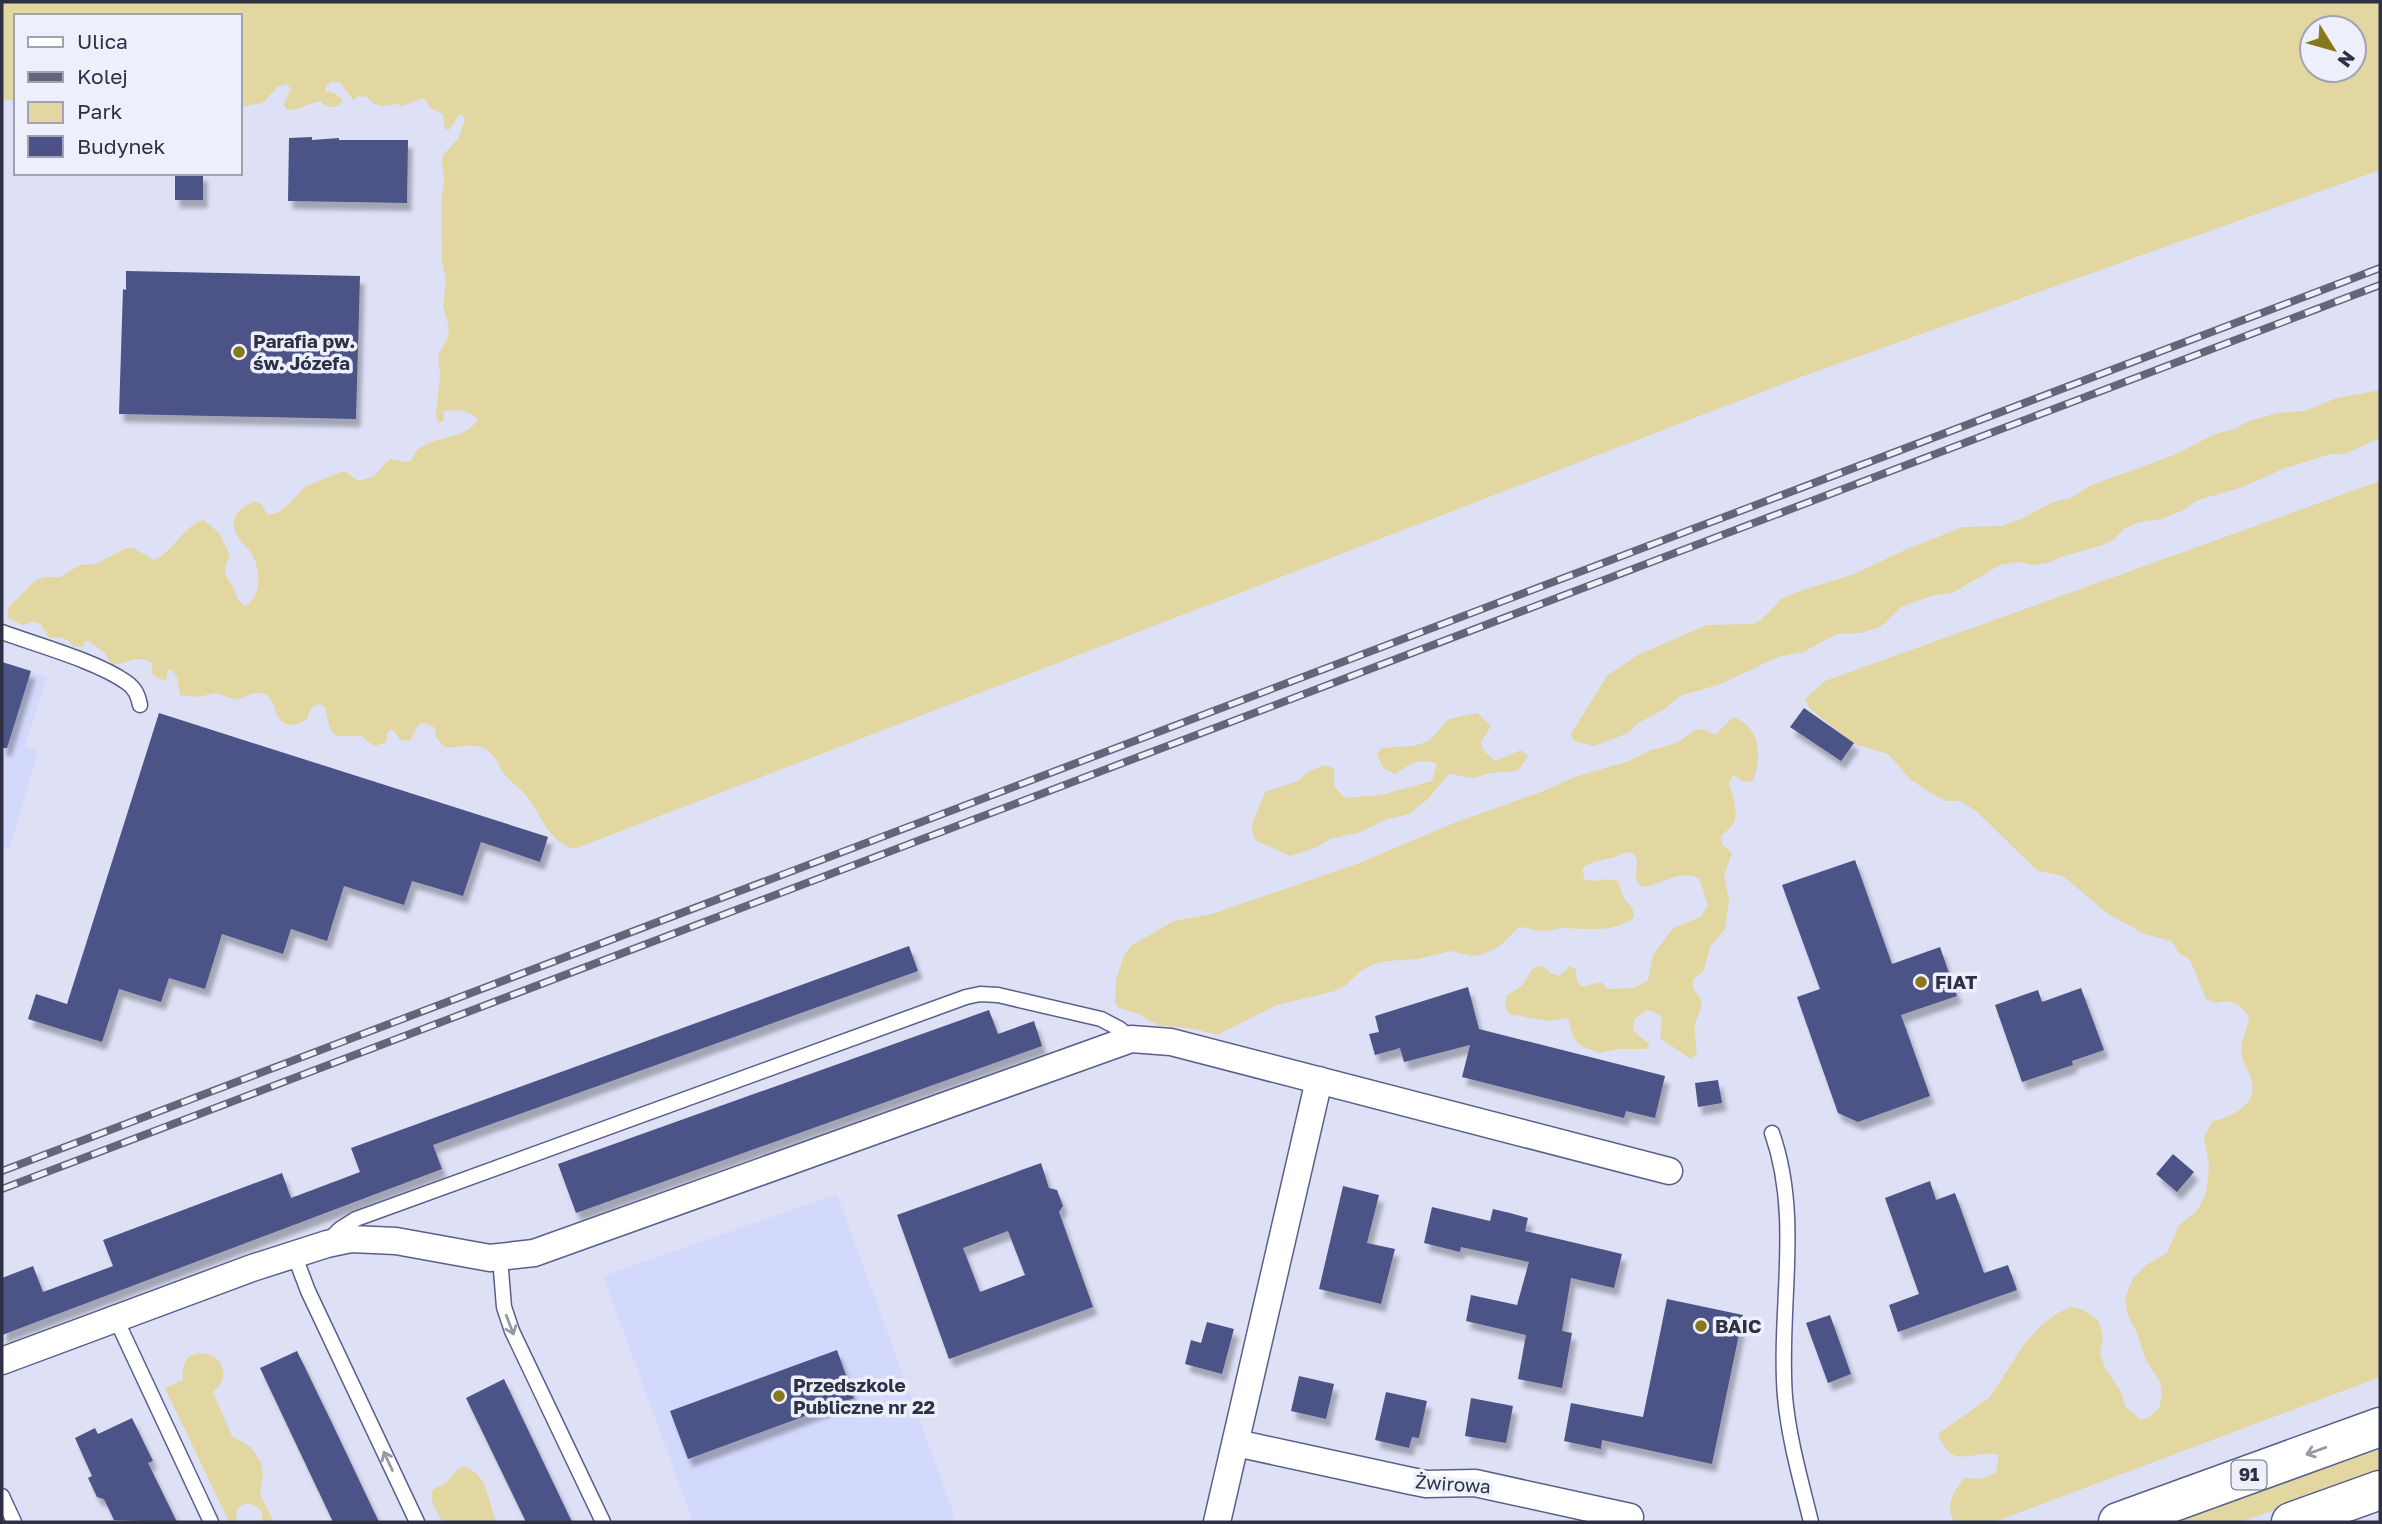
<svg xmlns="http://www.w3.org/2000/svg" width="2382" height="1524" viewBox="0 0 2382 1524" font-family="'Golos Text',sans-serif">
  <defs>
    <filter id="shadow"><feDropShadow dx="4.5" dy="8" stdDeviation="2" flood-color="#0004"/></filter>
  </defs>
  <rect width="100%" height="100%" fill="#dee1f6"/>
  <path fill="#d3d9fc" d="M2,662l45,15 -22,70 13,4 -28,97 -8,-2z
    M837,1194l118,323 -13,5h-249l-90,-246z"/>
  <path fill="#e2d6a1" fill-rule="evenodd" d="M2,2h2378v168l-579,207 -1227,472c-26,-8 -32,-32 -46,-51 -6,-9 -16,-15 -23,-23 -7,-10 -11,-24 -24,-28 -13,-4 -24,2 -37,0l-8,-10 -1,-9c-19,-12 -17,0 -25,13l-10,-1 -6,-9 -4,-1 -4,5 1,4 -2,4 -11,3 -13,-10c-33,1 -29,1 -36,-29l-5,-3c-8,2 -11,5 -12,14 -8,7 -23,11 -30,-1 -3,-4 -3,-11 -6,-16 -8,-15 -24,-6 -35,-1l-21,-7 -18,4 -18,-2 -3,-18 -5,-7h-4l-2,11 -9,-3 -5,-5v-10c-14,-9 -24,0 -39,2l-9,-13 -15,-11 -5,1 -1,5 -10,-1c-7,-9 -12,-9 -24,-8l-8,-14 -8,-2 -11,3 -15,-8 2,-10 27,-27 8,-3h16l20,-12 16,-1 31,-16h6l21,12c20,-8 28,-34 50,-40l15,13 11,22c-8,17 -6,18 3,32 4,8 3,14 12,19 18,-10 16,-39 5,-55 -2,-3 -5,-5 -8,-8 -16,-21 -7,-34 14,-42l5,3 7,11 9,-2 12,-9 17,-18 35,-14h5l12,9 15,-4 17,-18 17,3 5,-2c7,-27 53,-16 66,-41 -7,-8 -25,-11 -35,-7l1,8 -5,3 -3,-8 4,-40 -2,-20 9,-16 2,-11 -6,-22 3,-26 -4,-19 -1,-59 3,-19 -2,-23 2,-6 14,-15 7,-20 -3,-4 -4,1 -9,14 -4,-1 -2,-15 -11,-5 -9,-11 -20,8 -8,-2 -12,2 -9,-2 -7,-7 -8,-1 -6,4 -12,-17 -9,-2 -5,4 -2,6 11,3 7,6c-5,9 -10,8 -19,5l-3,-4c-12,2 -21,9 -34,9l-3,-5 7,-16 -4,-5 -10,3 -14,16 -23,4v-91h-224v85l-14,-2zM2354,28v42h-42v-42z
    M2380,390v48l-35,16h-14l-46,14 -42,19 -45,13 -16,11 -21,8 -21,3 -15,6 -11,11 -11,6 -42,12 -13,6 -17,2 -12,-3 -19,3 -46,27 -22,4 -31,11 -20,20 -20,6 -24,1 -34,18 -25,5 -57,27 -41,12 -17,14 -25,13 -10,10 -34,13 -20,-5 -3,-7 36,-58 29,-20 70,-31 48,-1 8,-5 19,-20 16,-7 57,-18 53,-25 56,-22 38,-1 18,-6 32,-17 22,-6 16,-11 85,-31 41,-21 20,-5 11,-7 31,-9 27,-2 33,-13z
    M2380,481v896l-386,145h-39c-12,-15 -1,-31 9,-44l16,1 16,-6 3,-18c-28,-7 -46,18 -61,-21l52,-37 33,-51 17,-20 18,-13 12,-6 11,2 17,11 5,17 -3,15 5,16 16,24 4,14 16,14 8,-3 10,-9 3,-14 -2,-12 -15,-24 -9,-28 -8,-14 -3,-18 8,-20 15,-14 19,-11 12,-28 18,-14 9,-17 3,-28 -5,-29 9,-16c17,-4 44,-15 39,-39 -2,-11 -11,-20 -11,-32 0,-10 7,-22 8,-33 -8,-12 -19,-19 -33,-14l-10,-4 -16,-39 -12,-8 -7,-11 -26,-7 -37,-20 -45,-38 -25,-5 -62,-60 -16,-10h-14l-17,-9 -19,-13 -22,-25 -34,-10 -44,-35 -5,-10 20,-18z
    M1477,713l14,13 -10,16 2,8 12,11 26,-11 7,6 -7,11 -5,4 -26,2 -16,5 -25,-4 -20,24 -20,16 -25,6 -23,12 -31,7 -15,9 -25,8 -35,-16 -4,-13 14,-35 33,-11 10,-9 17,-7 9,3v18l11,12 36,-3 51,-14 5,-17c-19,-7 -26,0 -42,10l-12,-6 -6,-14 5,-6 32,-2 15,-5 20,-22z
    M1733,717c28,10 29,40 20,64l-8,1 -12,-7 -4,8c4,13 12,33 1,45 -3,3 -6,4 -9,8l1,9 10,8 -8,23 5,24 -4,29 -15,18 -6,23 -11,10v9c15,15 6,19 2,36 -1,9 1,19 2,28l-6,6 -31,-21 2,-21 -7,-5 -8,-2 -13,9 -1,11 17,15 -4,4h-29l-17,4 -19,-7 -8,-9 -5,-19 -19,3 -40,-7 -4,-8 2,-11 15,-9 10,-17 9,-3 6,3 3,4 9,3 11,-10 6,3 1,13 6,5 14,-4h6l4,6 27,-1 14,-8 5,-25 20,-27 28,-11 7,-12 -9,-27c-22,-9 -36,7 -57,9l-6,-7 1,-20 -3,-6 -8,-2c-18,11 -30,4 -44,17l3,11c13,3 19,-4 33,1 2,5 3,12 6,17 5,7 10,9 10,19 -17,16 -50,12 -71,11 -7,0 -15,4 -22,3 -9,-1 -14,-4 -22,-4l-19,19 -16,8 -12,2 -21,-5 -33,8 -31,2 -13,3 -12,6 -16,15 -11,6 -58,14 -60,30 -23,-6 -36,-4 -19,-11 -20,-6 -4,-5 1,-23 8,-25 7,-9 43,-25 38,-7 145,-50 97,-41 87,-31 34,-15 54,-16 20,-10 27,-8 20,-13 8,-1 11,6z
    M199,1353c24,0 33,24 14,39l19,44 19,11 10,16 2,11 -3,20 14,28h-11l-2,-12c-7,-7 -18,-9 -24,0l-1,12h-7l-64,-134 18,-8c-1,-14 1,-24 16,-27z
    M2380,1446v26l-139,50h-72z
    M463,1467c26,5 24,36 34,55h-54c-4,-7 -16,-23 -10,-32 3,-4 11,-4 14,-8 6,-7 7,-11 16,-15z"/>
  <path fill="#4c5287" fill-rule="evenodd" filter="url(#shadow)" d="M312,137v3l27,-2v2h69l-1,63 -119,-2 1,-63z
    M175,173h28v27h-28z
    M126,271l234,5 -4,143 -237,-5 4,-125 3,1z
    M2,662l29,9 -24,77h-5z
    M1804,708l50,35 -13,18 -51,-34z
    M159,713l389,124 -8,25 -59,-20 -18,54 -51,-15 -8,24 -60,-19 -17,55 -36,-12 -8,25 -61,-20 -17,55 -36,-11 -8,24 -42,-13 -17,53 -74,-23 8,-25 31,10z
    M1855,860l37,104 48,-17 17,49 -56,19 29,81 -72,26 -20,-9 -41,-116 23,-8 -38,-104z
    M909,946l9,25 -485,174 9,24 -440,166v-57l31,-12 10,26 70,-26 -10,-26 179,-67 9,25 69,-26 -9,-24z
    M1468,987l11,42 186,47 -10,42 -29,-7 -2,7 -162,-41 8,-32 -66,17 -4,-14 -25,7 -6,-21 10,-2 -4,-16z
    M2081,988l23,62 -32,11 1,4 -51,17 -27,-77 43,-15 4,12z
    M989,1010l9,24 36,-13 8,25 -466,167 -18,-49z
    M1718,1080l4,23 -24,4 -3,-24z
    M2173,1154l21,18 -17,20 -21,-18z
    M1041,1163l8,25 8,2 6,16 -4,6 34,95 -144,52 -52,-144zM1008,1231l17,44 -45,17 -17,-44z
    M1930,1181l6,19 19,-7 29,80 24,-8 9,25 -119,42 -9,-27 30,-11 -34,-96z
    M1343,1186l36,9 -12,48 28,6 -14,55 -62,-15z
    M1432,1207l58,14 3,-12 17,4 18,5 -3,13 97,23 -8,34 -43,-10 -9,53 10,2 -10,55 -44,-9 8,-44 -60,-14 5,-26 46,10 12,-43 -68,-15 -1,5 -36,-9z
    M1667,1299l76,16 -31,149 -110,-24 -1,9 -37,-8 7,-38 72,14z
    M1830,1315l21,59 -23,9 -22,-60z
    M1207,1322l27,7 -12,45 -37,-10 6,-24 10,3z
    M837,1350l17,48 -166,61 -18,-48z
    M297,1351l34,70 48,101h-46l-73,-154z
    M1299,1376l35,8 -8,35 -35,-8z
    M504,1379l15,32 53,111h-46l-60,-124z
    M1386,1392l41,9 -8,37 -7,-1 -3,11 -34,-8z
    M1471,1398l42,8 -7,37 -41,-7z
    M132,1418l21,43 -5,2 29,59 -63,-2 -10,-21 -7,-2 -9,-19 4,-2 -17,-38 20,-10 3,6z"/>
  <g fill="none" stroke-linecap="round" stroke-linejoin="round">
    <g stroke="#595f8b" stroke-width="17">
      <path id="lane" d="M2,632c35,13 94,29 124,50 9,6 12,13 14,23
        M1772,1133c30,85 6,176 13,264 4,43 16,84 26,125
        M330,1239l10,-10 16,-10 610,-222 14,-3 18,1 103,24 19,10 11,10
        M294,1254l14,37 109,231
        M500,1258l4,49 8,24 91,191
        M116,1319l95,203
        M2,1496l12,26"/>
    </g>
    <g stroke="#595f8b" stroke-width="29">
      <path id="street" d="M2,1361l250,-93 75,-24 24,-5 45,2 94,17 44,-5 597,-214 40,3 498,129
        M1236,1443l175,38 15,3 49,-1 155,34
        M1217,1522l102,-442"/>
    </g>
    <g stroke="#595f8b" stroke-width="41">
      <path id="primary" d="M2118,1522l262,-95
        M2291,1522l89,-32"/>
    </g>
    <use href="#lane" stroke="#fff" stroke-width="14"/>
    <use href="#street" stroke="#fff" stroke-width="26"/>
    <use href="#primary" stroke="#fff" stroke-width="38"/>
    <g stroke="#63667a" stroke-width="8">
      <path id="rail" d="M2,1171l2378,-903
        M2,1189l2378,-904"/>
    </g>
    <use href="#rail" stroke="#edeffa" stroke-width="5" stroke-dasharray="16" stroke-linecap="butt"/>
  </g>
  <defs><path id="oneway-shaft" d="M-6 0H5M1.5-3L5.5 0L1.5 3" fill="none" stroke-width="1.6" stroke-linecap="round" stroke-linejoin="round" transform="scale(1.75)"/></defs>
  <g stroke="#9698a2">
    <use href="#oneway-shaft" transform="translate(510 1325) rotate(69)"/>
    <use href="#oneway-shaft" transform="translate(2316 1451) rotate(160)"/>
    <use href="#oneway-shaft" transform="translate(388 1461) rotate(-115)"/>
  </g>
  <g fill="#88771b" stroke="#edeffa" stroke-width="2.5">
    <circle cx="239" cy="352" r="7"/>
    <circle cx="1921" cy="982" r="7"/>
    <circle cx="1701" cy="1326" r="7"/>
    <circle cx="779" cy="1396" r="7"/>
  </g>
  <g text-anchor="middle" stroke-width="7" stroke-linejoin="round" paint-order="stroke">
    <rect fill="#edeffa" stroke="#676a7b" stroke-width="2" x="2231.5" y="1460.5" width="35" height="29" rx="5"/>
    <g font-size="18" font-weight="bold" fill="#2e3145">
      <text x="2249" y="1481">91</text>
    </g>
    <g font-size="19" font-weight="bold" fill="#2e3145" stroke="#edeffa" text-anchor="start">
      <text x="253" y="348">Parafia pw.<tspan x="253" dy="22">św. Józefa</tspan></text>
      <text x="1935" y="989">FIAT</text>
      <text x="1715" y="1333">BAIC</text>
      <text x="793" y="1392">Przedszkole<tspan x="793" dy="22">Publiczne nr 22</tspan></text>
    </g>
    <g font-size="19" fill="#2e3145" stroke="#edeffa">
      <text transform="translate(1453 1484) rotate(4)" y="7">Żwirowa</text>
    </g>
  </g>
  <rect width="2382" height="1524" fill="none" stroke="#2e3145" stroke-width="7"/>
  <rect x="14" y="14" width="228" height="161" fill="#edeffa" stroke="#a1a3b2" stroke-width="2"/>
  <rect x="28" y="37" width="35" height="10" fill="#ffffff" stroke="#a1a3b2" stroke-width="2"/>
  <text x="77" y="49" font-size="21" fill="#2e3145">Ulica</text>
  <rect x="28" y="72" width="35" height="10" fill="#63667a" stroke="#a1a3b2" stroke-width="2"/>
  <text x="77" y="84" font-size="21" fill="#2e3145">Kolej</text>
  <rect x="28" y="102" width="35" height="21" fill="#e2d6a1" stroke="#a1a3b2" stroke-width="2"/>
  <text x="77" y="119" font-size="21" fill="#2e3145">Park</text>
  <rect x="28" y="136" width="35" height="21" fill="#4c5287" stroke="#a1a3b2" stroke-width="2"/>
  <text x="77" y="154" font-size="21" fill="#2e3145">Budynek</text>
  <g transform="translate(2333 49) rotate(127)"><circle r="33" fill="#edeffa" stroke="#a1a3b2" stroke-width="2"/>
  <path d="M0-5L12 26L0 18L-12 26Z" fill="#88771b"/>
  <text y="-10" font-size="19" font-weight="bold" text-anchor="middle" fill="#2e3145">N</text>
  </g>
</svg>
